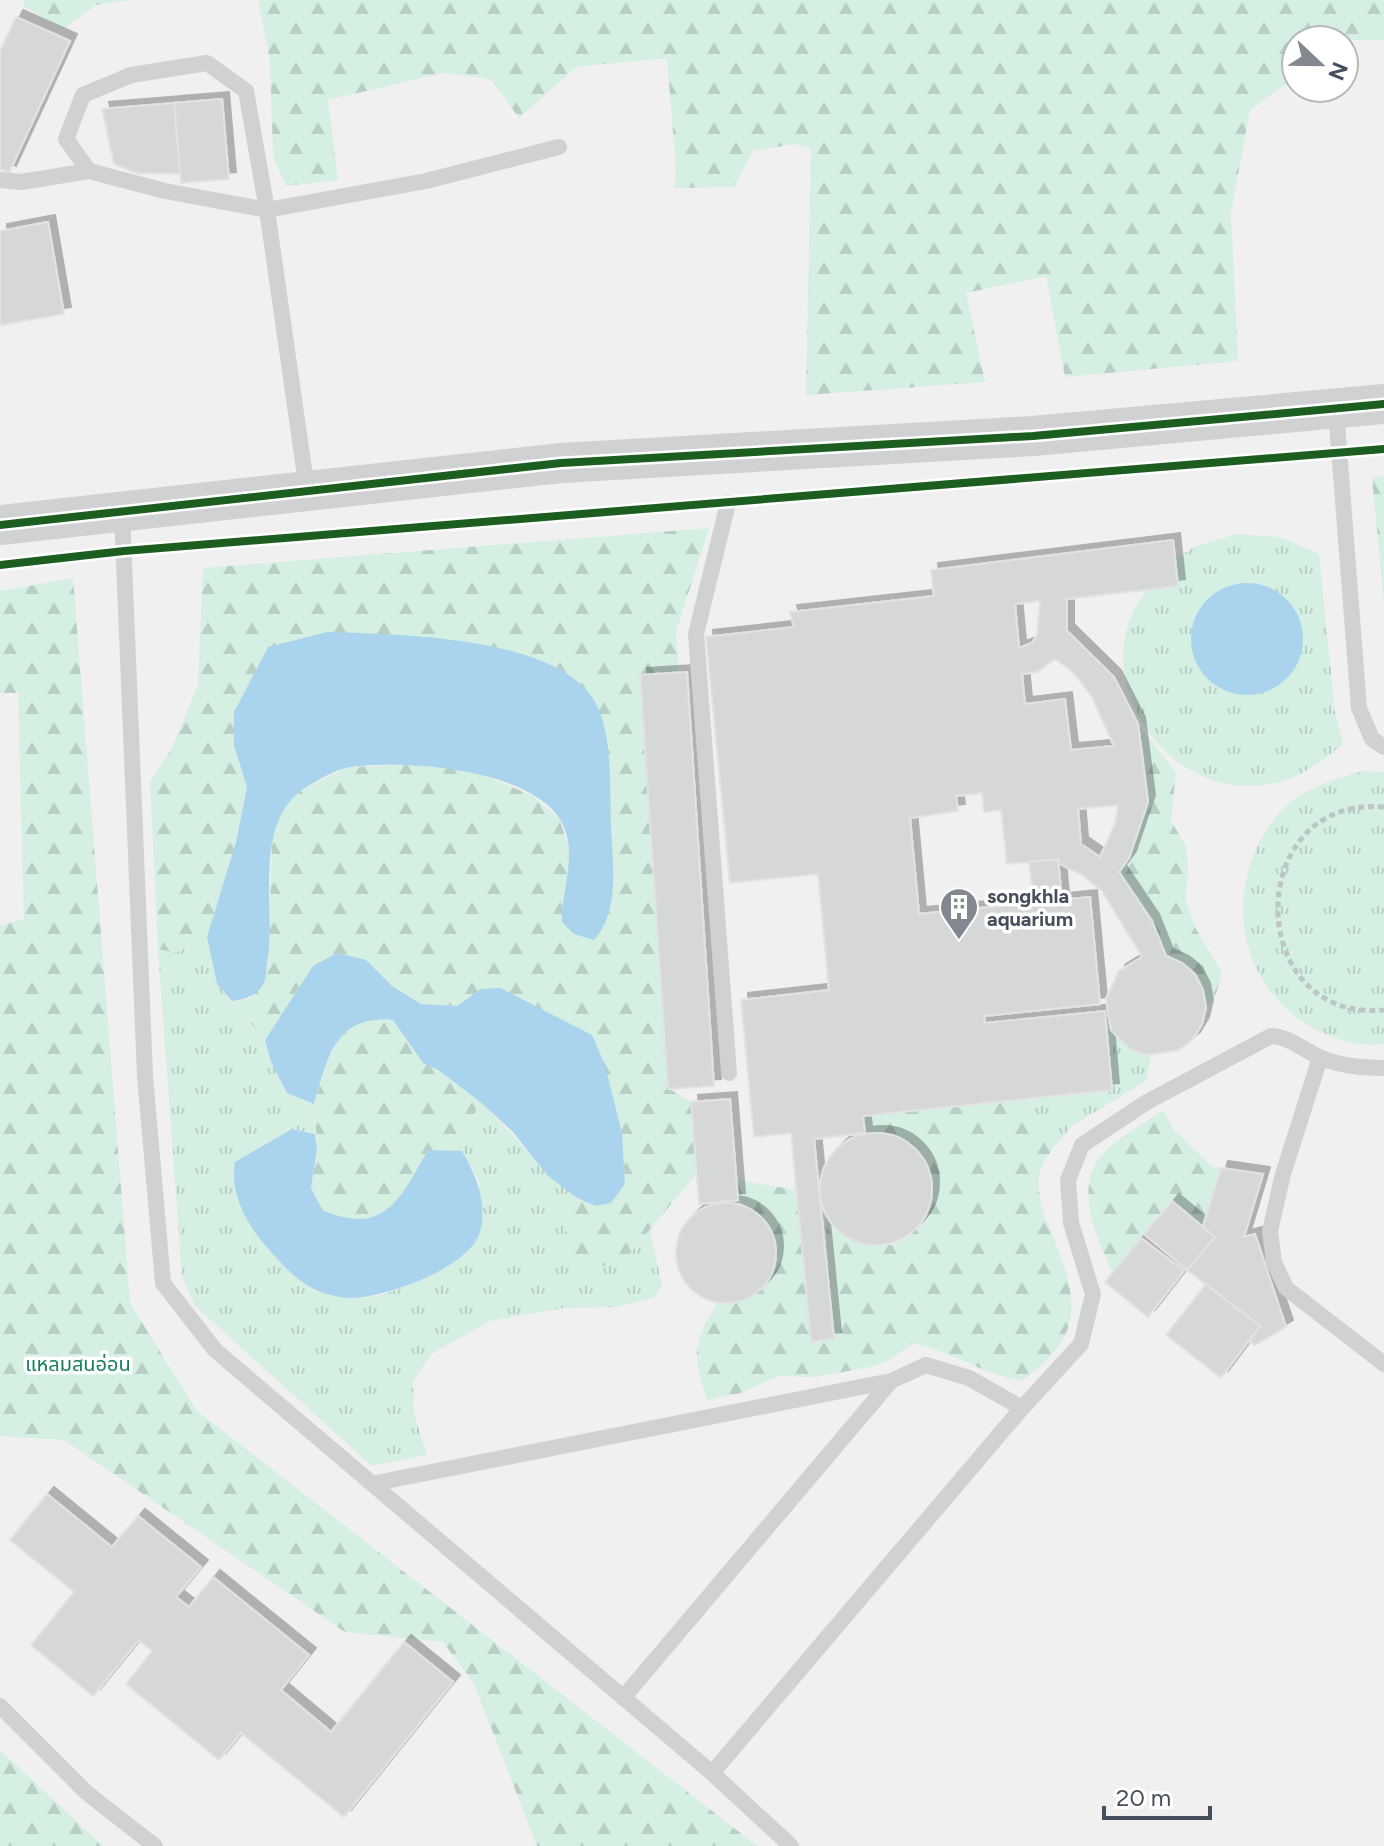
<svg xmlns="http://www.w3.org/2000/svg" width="1384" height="1846" viewBox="0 0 1384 1846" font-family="Figtree,'Noto Sans Thai',sans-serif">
  <defs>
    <pattern id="grass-tufts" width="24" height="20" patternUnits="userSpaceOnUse" patternTransform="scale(2)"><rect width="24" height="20" fill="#d5efe3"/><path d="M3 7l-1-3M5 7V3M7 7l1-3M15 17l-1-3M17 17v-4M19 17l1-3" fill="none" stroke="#b8cfc5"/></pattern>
    <pattern id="forest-firs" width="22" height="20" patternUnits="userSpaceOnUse" patternTransform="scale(2)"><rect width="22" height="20" fill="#d5efe3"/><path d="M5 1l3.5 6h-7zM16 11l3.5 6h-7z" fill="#b8cfc5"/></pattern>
    <filter id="shadow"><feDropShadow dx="7" dy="-7" stdDeviation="0" flood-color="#0004"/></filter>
  </defs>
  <rect width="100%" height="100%" fill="#f1f0f0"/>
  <path fill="url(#grass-tufts)" d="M1237,534l43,3 39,17 16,158 8,32c-21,17 -41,33 -68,39 -105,25 -197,-107 -128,-193l31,-4 -3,-27 21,-13z
    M1362,771l22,1v272c-26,4 -54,-6 -76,-19 -76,-47 -85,-147 -28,-213 21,-23 53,-32 82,-41z
    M207,937l10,47 48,56 6,22 16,31 27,11 1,30 -23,-5 -56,33 79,128c12,3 25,7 37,8 34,3 87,-27 115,-45l13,-71 -18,-31 17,-50c35,32 61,69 98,97l-14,14 59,51 28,-34 12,57 -7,11 -37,10 -54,1 -74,13 -59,33 -18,27 1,33 13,41 -55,11 -177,-160 -13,-29 -24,-328 17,4z
    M1107,1020c8,20 23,32 44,35l-5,26 -73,44 -19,22 -4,-23 -14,-9 -10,-15 86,-10z"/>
  <path fill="url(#forest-firs)" d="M23,0h108l-35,5 -33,24 -39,-23z
    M258,0h1126v40h-88v36l-46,34 -19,103 7,148 -173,16 -19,-101 -80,17 19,89 -179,13 5,-246 -17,-5 -41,7 -19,36 -60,1 2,-18 -9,-112 -91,9 -57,51 -28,-39 -48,-6 -115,27 10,80 -52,6 -13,-30 -3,-95z
    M1384,476v126l-12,-124z
    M709,528l-33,104 3,41 -39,3 28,412 23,14 6,71 -75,90 -34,5 -21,-17 -4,-39 14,-14 19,8 29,-22 -3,-51 -30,-98 -111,-46 -24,17 -36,-2 -29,-18 -26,-25 -29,-8 -24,13 -48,74 -33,-39 17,-2 15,-15 5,-42 3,-103 12,-35 21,-16 43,-21 85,-3 53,12 47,20 27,24 12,38 -10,41 51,-23 -8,-142 -12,-36 -325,-51 -34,65v34l13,41 -11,55 -29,95 -32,16 -17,-4 -8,-167 21,-32 27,-65 5,-117z
    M73,578l57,725 67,108 560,435h-220l-63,-162 -31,-42 -98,-10 -281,-192 -64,-4v-510l24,-7 -6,-226h-18v-102z
    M1138,724l38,49 -5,48 15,25 2,28 -3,24 11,31 26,44 -7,24 -9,10c-4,-27 -15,-41 -40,-51l-14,-35 -33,-49c33,-44 32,-97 19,-148z
    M368,1018l25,2 30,43 15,7 41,31 -17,50 -34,-1c-29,49 -42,87 -107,60l-10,-22 6,-38 -3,-46 11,-37 15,-31z
    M1026,1100l10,15 14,9 4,23c-4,6 -11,14 -13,21 -6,17 0,38 6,54 28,70 46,109 -26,159 -39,-8 -70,-29 -108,-38l-25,18 -18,6 -55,10 -37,-1 -37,17 -34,7c-15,-47 -15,-55 10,-97 41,0 78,-39 50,-79 -7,-10 -19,-17 -29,-24l-1,-20 59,10 15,151 22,-2 -8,-127c10,18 23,29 43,33 74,14 93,-113 -3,-112l-2,-17z
    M1163,1110l11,20 39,37 8,1 -18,58 -31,-25 -59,72c-16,-33 -40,-85 -11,-118 16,-19 42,-31 61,-45z
    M0,1750l103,96h-103z"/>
  <path fill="#aad4ed" d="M1191 639a56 56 0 1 1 112 0a56 56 0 1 1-112 0Z
    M327,632c68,2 224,4 265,65 22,33 17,88 19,126 1,38 10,87 -17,117l-20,-6 -12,-12c-1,-35 17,-68 -1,-101 -31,-53 -156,-61 -210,-54 -15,2 -37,15 -49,23 -48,35 -27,113 -34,166 -2,8 -1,22 -5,29 -8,12 -18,14 -31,16l-15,-17 -10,-47 29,-95 11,-55 -13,-41v-34l34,-65z
    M337,953l29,7 26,26 29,18 36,2 24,-17 19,-1 92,47 13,30 17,68 3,51 -14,19 -15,3 -19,-8 -29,-22 -36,-45 -33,-30 -41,-31 -15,-7 -30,-43c-58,-5 -65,37 -79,84l-27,-11 -16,-31 -6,-22 48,-74z
    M292,1129l23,5 2,15 -6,39 11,22c64,27 78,-12 106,-60l34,1c14,24 26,52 18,81 -10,35 -91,64 -125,66 -10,1 -32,-4 -41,-9 -22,-11 -38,-31 -53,-49 -18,-22 -31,-51 -26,-78z"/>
  <path fill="#d6d7d9" stroke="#e2e2e3" stroke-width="2" fill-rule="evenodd" filter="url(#shadow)" d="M16,17l54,24 -61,132 -9,-4v-118z
    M222,99l7,80 -48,4 -7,-80z
    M174,103l6,71 -43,-1 -23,-9 -12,-55z
    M48,222l16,92 -64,11v-94z
    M1173,540l5,46 -111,13v32l47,46 24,47 10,78 -19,56 -10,14 33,49 14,35 16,7 13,11 8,16 3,17 -4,17 -9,15 -14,11 -33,5 -16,-6 -19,-19 -5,-31 13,-28 23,-14 -40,-66 -20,-16 -24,-12v-4l-51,5 -6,-54 -17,2 -2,-19 -26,3 2,15 -48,7 9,96 171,-17 10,107 -116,12 1,7 120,-12 7,79 -249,26 2,17 -51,6 20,200 -23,3 -20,-209 -37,4 -13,-137 88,-10 -11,-116 -88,9 -24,-246 88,-10 -4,-15 144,-16 -3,-26zM1040,601l-3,34 -5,8 -13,5 -4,-44zM1055,659l18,13 19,25 22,49 -43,4 -6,-51 -40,5 -3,-30 15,-2zM1118,805l-3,19 -15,33 -19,-13 -3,-35z
    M687,672l27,414 -46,3 -28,-414z
    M1058,859l4,41 -28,3 -5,-41z
    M730,1099l8,101 -39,4 -8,-102z
    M820 1189a56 56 0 1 1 112 0a56 56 0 1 1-112 0Z
    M1221,1168l42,6 -19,63 11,-3 31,93 -31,18 -6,-4 11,-15 -73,-56 28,-33 -12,-11z
    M1172,1201l43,36 -28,33 -43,-36z
    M676 1253a50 50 0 1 1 100 0a50 50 0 1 1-100 0Z
    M1141,1238l43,33 -36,46 -43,-35z
    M1206,1284l54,42 -39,52 -55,-43z
    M47,1494l65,53 26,-31 63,51 -25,30 13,10 24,-30 96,78 -28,35 50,42 73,-90 49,40 -109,135 -103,-84 -22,27 -93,-76 26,-33 -13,-11 -46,56 -62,-51 43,-53 -64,-52z"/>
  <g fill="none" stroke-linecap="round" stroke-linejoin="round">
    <path stroke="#bbc6c5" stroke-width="5" stroke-dasharray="6 4" stroke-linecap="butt" d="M1384,807c-142,-12 -141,216 0,203"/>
    <path stroke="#cfd1d3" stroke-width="16" d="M207,63l39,28 21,119 -102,-19 -76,-20 -23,-32 17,-44 48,-20z
      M0,180l21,2 68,-11
      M1336,410l23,298 13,31 12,8
      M307,490l-40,-280 159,-29 133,-34
      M728,503l-32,131 33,439
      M122,512l23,564 18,207 52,67 497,423 79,73
      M1320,1058l-37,116 -13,57 4,31 12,26 98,76
      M376,1483l515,-102
      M623,1698l268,-317 35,-16 43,13 53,30
      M0,1706l87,87 68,53
      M712,1773l310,-365 59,-64 12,-50 -22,-71 -3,-43 14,-35 65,-43 124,-66c19,1 31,13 48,21 20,9 43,11 65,11"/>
    <path stroke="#cfd1d3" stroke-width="40" d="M0,525l561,-62 472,-27 351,-32"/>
    <g stroke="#fff" stroke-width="13">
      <path id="cycleway" d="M0,525l561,-62 472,-27 351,-32
        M0,565l124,-14 1260,-102"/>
    </g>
    <use href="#cycleway" stroke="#1b5e20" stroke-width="8"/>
  </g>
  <defs>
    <g id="building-pin" transform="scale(2)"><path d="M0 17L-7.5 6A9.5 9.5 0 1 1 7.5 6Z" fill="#828790" stroke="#fff"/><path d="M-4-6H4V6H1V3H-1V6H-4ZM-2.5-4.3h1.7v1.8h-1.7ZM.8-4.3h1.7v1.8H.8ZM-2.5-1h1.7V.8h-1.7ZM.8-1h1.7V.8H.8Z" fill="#fff"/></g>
  </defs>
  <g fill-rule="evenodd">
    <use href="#building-pin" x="959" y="907"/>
  </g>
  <g text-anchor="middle" stroke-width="7" stroke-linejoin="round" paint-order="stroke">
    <g font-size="20" font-weight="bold" fill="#474f5d" stroke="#fff" text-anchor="start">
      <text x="987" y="903">songkhla<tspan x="987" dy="23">aquarium</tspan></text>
    </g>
    <g font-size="20" fill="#177f5b" stroke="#fff">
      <text x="78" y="1371">แหลมสนอ่อน</text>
    </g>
  </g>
  <g transform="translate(1320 64) rotate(112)"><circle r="38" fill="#ffffff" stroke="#b5b9be" stroke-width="2"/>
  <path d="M0-6L14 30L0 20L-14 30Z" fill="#828790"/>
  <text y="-12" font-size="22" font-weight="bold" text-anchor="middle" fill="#474f5d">N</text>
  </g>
  <path d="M1104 1806v12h106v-12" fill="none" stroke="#474f5d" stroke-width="4"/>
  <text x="1116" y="1806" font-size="24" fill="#474f5d" stroke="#ffffff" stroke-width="6" paint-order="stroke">20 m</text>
</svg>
